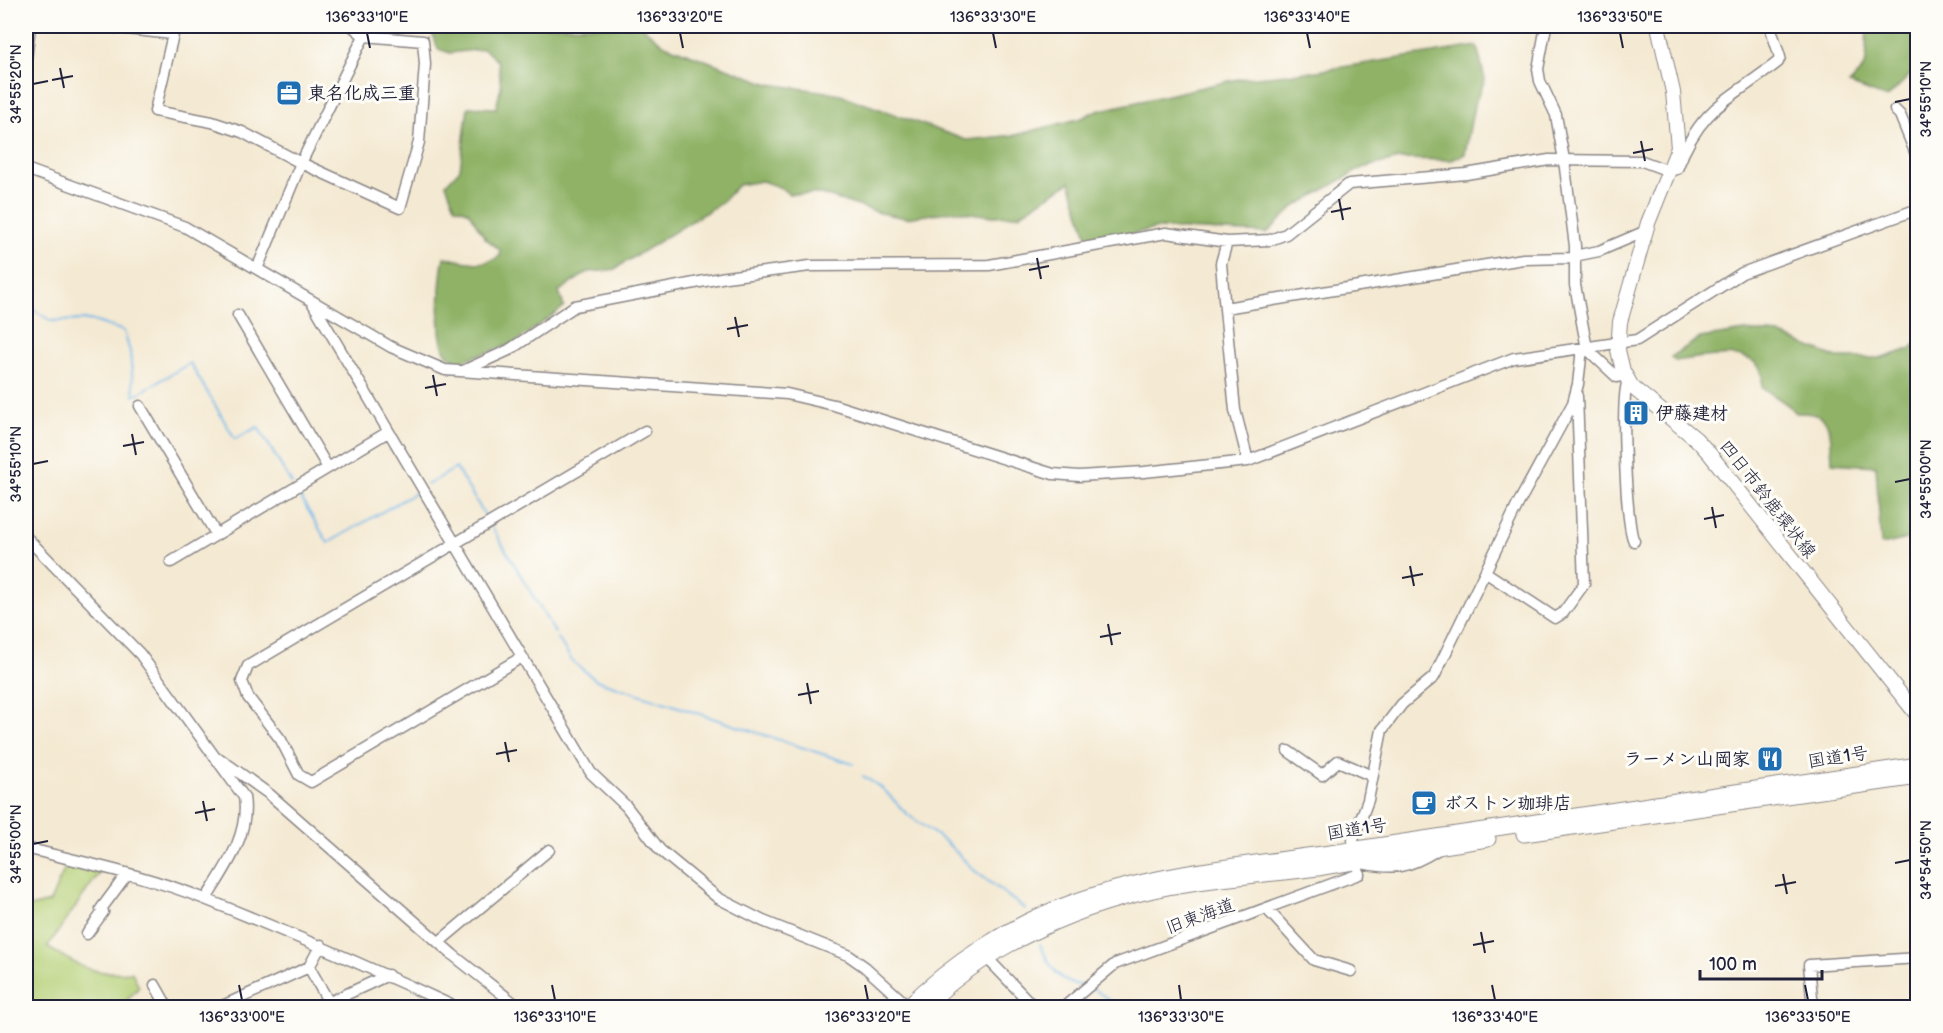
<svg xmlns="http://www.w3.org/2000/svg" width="1943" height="1033" viewBox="0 0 1943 1033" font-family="'Balsamiq Sans','Klee One',sans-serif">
  <rect width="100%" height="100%" fill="#fdfcf7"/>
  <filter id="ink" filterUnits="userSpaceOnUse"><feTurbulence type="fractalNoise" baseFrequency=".0167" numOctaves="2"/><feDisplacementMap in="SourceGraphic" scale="12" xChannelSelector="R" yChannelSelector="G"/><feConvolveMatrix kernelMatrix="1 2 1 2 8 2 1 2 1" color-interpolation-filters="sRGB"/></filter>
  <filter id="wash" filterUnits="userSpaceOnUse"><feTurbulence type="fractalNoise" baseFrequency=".008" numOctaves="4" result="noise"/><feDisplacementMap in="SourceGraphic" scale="24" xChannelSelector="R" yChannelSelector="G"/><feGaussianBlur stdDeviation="1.35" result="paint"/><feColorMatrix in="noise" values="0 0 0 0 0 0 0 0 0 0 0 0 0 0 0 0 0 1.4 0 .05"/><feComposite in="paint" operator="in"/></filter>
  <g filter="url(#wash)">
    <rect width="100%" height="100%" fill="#f4e9d2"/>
    <path fill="#b4cf74" stroke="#6b7858" stroke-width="1.5" d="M67,863l33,9 -53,75c34,20 44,28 85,25l7,15 -11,12 2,8 -104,1v-100l24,-6z"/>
    <path fill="#8fb266" stroke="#586a50" stroke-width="1.5" d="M364,26h277l24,19 104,39 66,9 131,47 50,-5 66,-17 11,-6 145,-33 79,-8 160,-25 8,34 -11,25 -9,49 -13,6 -53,-1 -37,9 -68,39 -27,26 -108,-5 -70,15 -19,-61 -51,33 -26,1 -38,-5 -49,7 -26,-5 -59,-19h-32l-10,-7 -17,-6 -24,4 -17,18 -108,67 -25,2 -29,19 5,16 -51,37 -55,18c-4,-3 -10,-5 -12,-9 -11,-16 -6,-77 -2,-96 18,4 38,11 56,-1v-6l-15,-12 -17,-27 -13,-4 -9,-23 14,-15 8,-62 28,1 5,-21 -3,-25 -14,-13 -34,4 -12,-4 -7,-19 -58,2z
      M1868,26h49v42l-30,30 -38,-14c29,-27 12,-28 19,-58z
      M1745,331l34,3 58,24h46l27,-9 7,-6v194l-36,8 -5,-79 -44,-3c-2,-31 3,-52 -36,-50 -11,-13 -21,-15 -34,-26 0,-5 1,-14 -2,-18 -11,-23 -65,-10 -85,-8l-4,-4 29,-19z"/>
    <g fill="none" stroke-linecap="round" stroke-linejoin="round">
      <path stroke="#73b7e9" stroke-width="2" d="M26,305l25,16 39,-1 34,11 6,21 4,44 56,-33 45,76 23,-12 34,57
        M427,485l29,-17 30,49
        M297,492l31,51 87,-50
        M492,527l63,106
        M558,638l14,23 24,19 257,84
        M863,776l20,13 24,25 40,29 28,28 50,38
        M1040,944c8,19 19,41 42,41
        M1092,988l29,20"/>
    </g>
  </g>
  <g filter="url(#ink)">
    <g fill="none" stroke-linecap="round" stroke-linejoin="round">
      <g stroke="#8b8686" stroke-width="13">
        <path id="minor" d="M100,26l72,8
          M175,26l-20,85 57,11 30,10 59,31 99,45 19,-66 6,-78 -2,-23 -59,-5 -12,-10
          M1546,26l-8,43 2,12 16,34 8,45 11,86v39l12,64 30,28 8,-2
          M26,60l4,-34
          M1895,110l5,5 18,44
          M26,169l159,58 206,120 54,23 342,24 47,11 219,69 26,2 65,-4 104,-11 266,-103 123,-18 105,-67 176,-64
          M1227,242l-6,21 3,36 11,111 13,51
          M1574,256l25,-5 47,-20
          M257,269l44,-106 63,-127
          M312,302l279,471 35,33 34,44 58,48 45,23 85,34 17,12 43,39
          M1225,308l298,-49 51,-1
          M238,315l90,153
          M465,370l44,-20 66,-44 151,-29 84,-11 179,-1 177,-32 61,9 43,-2 16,-6 63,-50 117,-10 83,-14 93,1 27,10 8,-2c23,-62 52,-69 101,-107l2,-5 -10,-31
          M1628,381c-8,10 -2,148 6,160
          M140,406l76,128
          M26,537l114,117 104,143c6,38 -19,71 -38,102
          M171,562l217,-130
          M1485,572l70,46 8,-5 21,-29 -7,-188
          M522,657l-211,125 -12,-7 -18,-35 -33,-43 -6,-16 6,-15 397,-235
          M1288,751l34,24 16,-14 34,15
          M220,759l49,35 184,161 67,53
          M26,848c59,15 122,28 179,51 85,34 169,70 252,109
          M1362,863c33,7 46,5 75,-13
          M1266,908l48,52 37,11
          M87,934l16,-22 -2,-3 26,-35
          M439,942l110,-92
          M988,959l47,49
          M309,967l12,-22
          M155,985l13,23
          M218,1008l91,-41 23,41
          M317,1008l71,-33
          M1063,1008l52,-44 244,-90 -6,-34 15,-40 14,-70 20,-26 32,-27 84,-173 55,-101 5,-19 4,-35
          M1813,1008l-4,-43 109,-7"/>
      </g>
      <g stroke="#8b8686" stroke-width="16">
        <path id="major" d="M1658,26l15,66 5,56 -30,75 -28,99 -2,28 5,21 9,16 64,52 13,14 209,263"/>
      </g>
      <g stroke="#8b8686" stroke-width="17">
        <path id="highway" d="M1524,834l394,-57
          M906,1008c46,-45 104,-83 165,-105 91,-33 190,-39 286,-54 186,-29 374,-56 561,-84
          M923,1008c66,-65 161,-105 250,-122 48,-8 97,-12 145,-18 57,-9 113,-21 170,-29"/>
      </g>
      <use href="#minor" stroke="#fff" stroke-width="10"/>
      <use href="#major" stroke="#fff" stroke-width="14"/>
      <use href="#highway" stroke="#fff" stroke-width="15"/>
    </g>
  </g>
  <path fill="none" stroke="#22223b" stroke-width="2" d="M367,33l3,15M680,33l3,15M993,33l3,15M1307,33l3,15M1620,33l3,15M60,68l4,20M52,80l21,-4M33,84l15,-3M1895,102l15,-3M1641,141l4,20M1633,153l20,-4M1339,199l4,21M1331,212l20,-4M1037,258l4,21M1029,270l20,-4M735,317l4,20M727,329l21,-4M433,375l4,21M425,388l21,-4M132,434l4,21M123,446l21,-4M33,464l15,-3M1895,482l15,-3M1712,507l4,21M1704,519l20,-4M1410,566l4,20M1402,578l21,-4M1108,624l4,21M1100,637l21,-4M807,683l4,21M798,695l21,-4M505,742l4,20M496,754l21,-4M203,801l4,20M195,813l20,-4M33,844l15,-3M1895,863l15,-3M1783,874l4,20M1775,886l21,-4M1481,932l4,21M1473,945l21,-4M239,985l3,15M552,985l3,15M865,985l3,15M1179,985l2,15M1492,985l3,15M1805,985l3,15"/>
  <defs>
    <g id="office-square" transform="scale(1.35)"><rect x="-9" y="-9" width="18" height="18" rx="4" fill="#1f6fb2" stroke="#fdfcf7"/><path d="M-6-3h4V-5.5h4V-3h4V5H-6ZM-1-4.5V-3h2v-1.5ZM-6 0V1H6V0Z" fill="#fff"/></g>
    <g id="building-square" transform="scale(1.35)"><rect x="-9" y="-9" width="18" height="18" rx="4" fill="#1f6fb2" stroke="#fdfcf7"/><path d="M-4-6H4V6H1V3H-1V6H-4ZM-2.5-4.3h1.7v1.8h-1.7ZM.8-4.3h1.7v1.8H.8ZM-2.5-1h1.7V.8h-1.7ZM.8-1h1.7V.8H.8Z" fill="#fff"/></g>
    <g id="restaurant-square" transform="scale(1.35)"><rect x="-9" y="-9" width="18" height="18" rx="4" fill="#1f6fb2" stroke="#fdfcf7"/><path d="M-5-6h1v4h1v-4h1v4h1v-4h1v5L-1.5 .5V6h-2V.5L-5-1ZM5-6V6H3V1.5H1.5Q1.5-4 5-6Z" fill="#fff"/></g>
    <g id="cafe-square" transform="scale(1.35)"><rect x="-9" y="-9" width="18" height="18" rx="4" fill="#1f6fb2" stroke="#fdfcf7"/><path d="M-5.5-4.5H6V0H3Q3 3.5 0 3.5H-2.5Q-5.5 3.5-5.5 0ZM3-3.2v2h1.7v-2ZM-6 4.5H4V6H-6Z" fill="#fff"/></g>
  </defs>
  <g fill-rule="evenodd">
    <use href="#office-square" x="289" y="93"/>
    <use href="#building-square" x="1636" y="413"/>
    <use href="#restaurant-square" x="1770" y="759"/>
    <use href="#cafe-square" x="1424" y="803"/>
  </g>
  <g text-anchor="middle" stroke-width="6" stroke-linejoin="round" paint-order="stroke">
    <g font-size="18" font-weight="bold" fill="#22223b" stroke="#fdfcf7" text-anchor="start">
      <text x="308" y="99">東名化成三重</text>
      <text x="1656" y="419">伊藤建材</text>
      <text x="1750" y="765" text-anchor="end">ラーメン山岡家</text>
      <text x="1444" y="809">ボストン珈琲店</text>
    </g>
    <g font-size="18" fill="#22223b" stroke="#fdfcf7">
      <text transform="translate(1768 499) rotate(52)" y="6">四日市鈴鹿環状線</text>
      <text transform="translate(1838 757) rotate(-9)" y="6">国道1号</text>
      <text transform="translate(1357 829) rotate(-9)" y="6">国道1号</text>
      <text transform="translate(1200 916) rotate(-20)" y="6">旧東海道</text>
    </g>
  </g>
  <rect width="1943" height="1033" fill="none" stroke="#fdfcf7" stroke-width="66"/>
  <path d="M1700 970v9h122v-9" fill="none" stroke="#22223b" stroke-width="3"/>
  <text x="1709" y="970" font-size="18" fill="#22223b" stroke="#fdfcf7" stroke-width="4.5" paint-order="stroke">100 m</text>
  <rect x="33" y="33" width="1877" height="967" fill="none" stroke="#22223b" stroke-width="2"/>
  <g font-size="15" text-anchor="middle" fill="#22223b">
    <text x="367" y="22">136°33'10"E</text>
    <text x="680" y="22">136°33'20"E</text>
    <text x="993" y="22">136°33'30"E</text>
    <text x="1307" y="22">136°33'40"E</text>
    <text x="1620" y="22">136°33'50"E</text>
    <text transform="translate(16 84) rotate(-90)" y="5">34°55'20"N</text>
    <text transform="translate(1926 99) rotate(-90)" y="5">34°55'10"N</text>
    <text transform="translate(16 464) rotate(-90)" y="5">34°55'10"N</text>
    <text transform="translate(1926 479) rotate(-90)" y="5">34°55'00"N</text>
    <text transform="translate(16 844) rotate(-90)" y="5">34°55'00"N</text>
    <text transform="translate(1926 860) rotate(-90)" y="5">34°54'50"N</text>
    <text x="242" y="1022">136°33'00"E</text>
    <text x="555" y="1022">136°33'10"E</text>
    <text x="868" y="1022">136°33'20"E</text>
    <text x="1181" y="1022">136°33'30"E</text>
    <text x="1495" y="1022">136°33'40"E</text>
    <text x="1808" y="1022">136°33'50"E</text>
  </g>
</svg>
